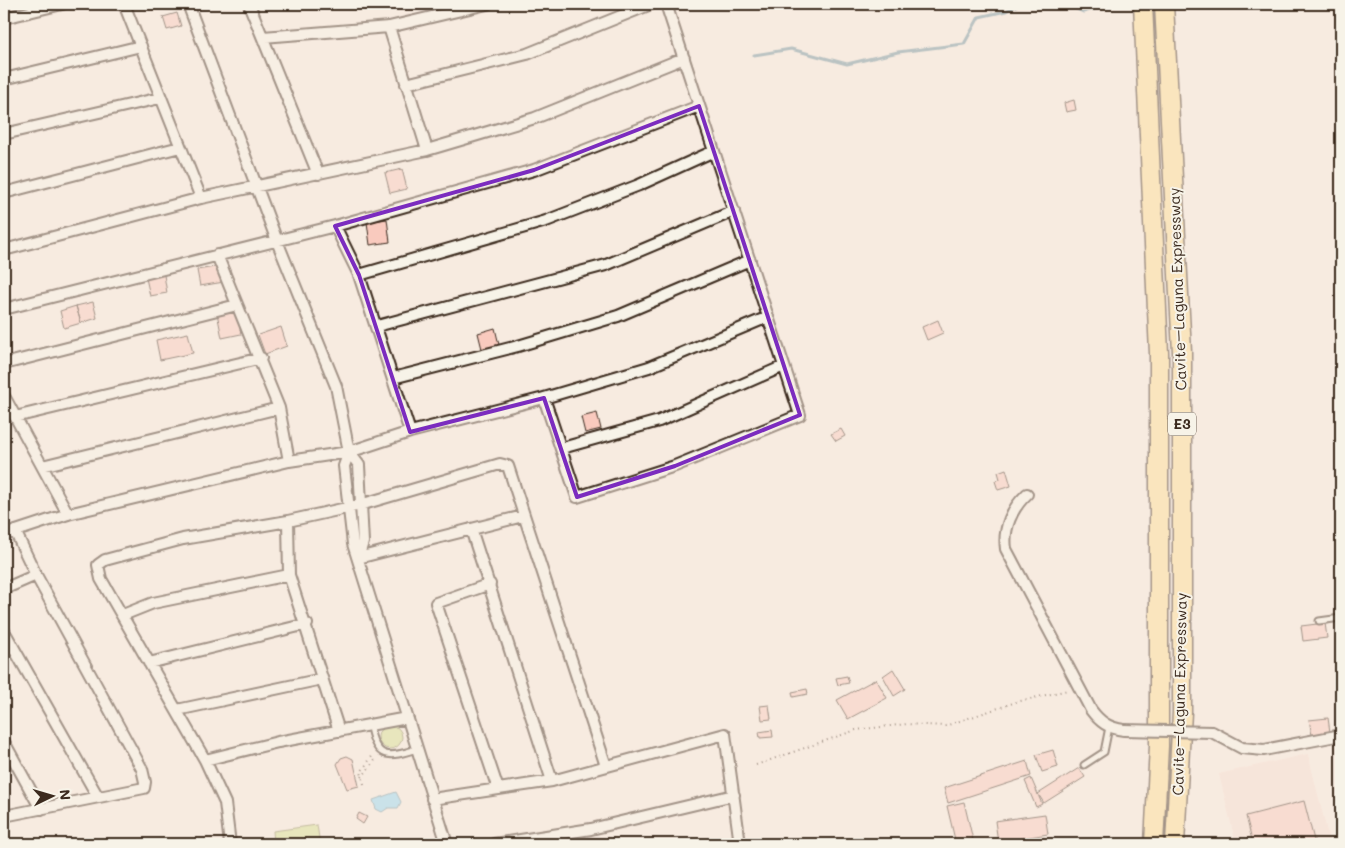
<svg xmlns="http://www.w3.org/2000/svg" width="1345" height="848" viewBox="0 0 1345 848" font-family="Mali,sans-serif">
  <rect width="100%" height="100%" fill="#f7ebe0"/>
  <filter id="ink" filterUnits="userSpaceOnUse"><feTurbulence type="fractalNoise" baseFrequency=".02" numOctaves="2"/><feDisplacementMap in="SourceGraphic" scale="10" xChannelSelector="R" yChannelSelector="G"/><feConvolveMatrix kernelMatrix="1 2 1 2 8 2 1 2 1" color-interpolation-filters="sRGB"/></filter>
  <g filter="url(#ink)">
    <path fill="#f4ddd2" d="M1308,754l22,90h-94l-17,-70z"/>
    <path fill="#d4df92" stroke="#888458" d="M378 737a12 12 0 1 1 24 0a12 12 0 1 1-24 0Z
      M317,825l3,19h-46l-1,-13z"/>
    <path fill="#92d7f4" stroke="#6f929e" d="M396,792l5,10 -3,6h-10l-6,4 -6,-3 -3,-9z"/>
    <g fill="none" stroke-linecap="round" stroke-linejoin="round">
      <path stroke="#6f929e" stroke-width="3" d="M1065,4l18,8 19,-5
        M754,55l37,-6 56,15 51,-12 66,-8 15,-27 27,-6 13,-7"/>
    </g>
    <path fill="#f9cabe" stroke="#3b2a1e" d="M177,13l4,13 -14,4 -4,-13z
      M1074,100l2,10 -10,2 -2,-9z
      M402,169l5,20 -17,4 -5,-20z
      M387,219l3,23 -20,3 -3,-23z
      M221,266l3,16 -24,4 -3,-16z
      M164,275l3,18 -17,3 -4,-18z
      M93,302l4,16 -16,5 -5,-17z
      M76,306l5,17 -17,5 -4,-17z
      M237,310l4,24 -19,4 -5,-25z
      M938,320l5,13 -16,7 -5,-13z
      M281,327l6,19 -22,8 -7,-19z
      M495,328l4,17 -17,4 -4,-16z
      M188,333l5,20 -33,7 -4,-20z
      M597,413l4,16 -16,4 -4,-16z
      M841,429l4,7 -9,5 -5,-7z
      M1006,469l5,17 -13,4 -3,-9 5,-2 -2,-7z
      M1325,623l2,15 -24,3 -2,-15z
      M893,669l12,20 -11,7 -11,-20z
      M847,676l2,7 -11,2 -2,-7z
      M876,679l11,19 -39,21 -11,-19z
      M807,689l1,5 -15,3 -1,-5z
      M769,705l2,14 -9,1 -2,-14z
      M1328,718l2,14 -18,3 -3,-15z
      M772,730l1,7 -13,1 -1,-6z
      M1053,750l5,17 -16,5 -6,-17z
      M347,756l6,3 6,27 -12,3 -10,-25 4,-6z
      M1027,761l4,15 -83,27 -4,-15z
      M1079,768l6,9 -41,26 -6,-9z
      M1031,778l11,26 -6,3 -11,-26z
      M1304,801l11,43h-62l-7,-28z
      M964,802l9,38 -17,4 -9,-38z
      M359,813l8,4 -4,7 -7,-5z
      M1045,814l3,20 -50,8 -3,-21z"/>
    <g fill="none" stroke-linecap="round" stroke-linejoin="round">
      <g stroke="#3b2a1e" stroke-width="9">
        <path id="lane" d="M1319,621l22,-3
          M370,727c6,33 18,31 47,22
          M1084,765l20,-13 5,-25"/>
      </g>
      <g stroke="#3b2a1e" stroke-width="14">
        <path id="street" d="M124,4l77,194
          M188,4l89,237 59,145 13,66 10,13 4,77 -5,16
          M249,4l69,170
          M4,18l58,-14
          M389,27l38,123
          M263,37l126,-10 98,-23
          M4,79l137,-33
          M406,84l121,-30 124,-50
          M4,134l156,-36
          M4,193l176,-46
          M335,226l24,49 51,157
          M4,250l197,-52 226,-48 108,-32 149,-60
          M217,255l62,153 10,53
          M359,275l187,-54 93,-36 75,-34
          M4,309l331,-83 199,-56 165,-64
          M377,326l229,-61 128,-54
          M4,364l233,-59
          M393,378l125,-32 100,-30 132,-56
          M4,396l64,118
          M544,398l33,99 98,-31 125,-51 -134,-411
          M15,417l246,-59
          M562,448l97,-27 125,-55
          M349,452l-5,14 9,78 94,300
          M42,466l237,-58
          M1027,494c-15,14 -24,34 -21,55l85,161c9,12 17,18 33,20
          M288,521l1,54 50,156
          M471,529l81,252
          M4,535l64,-21 221,-53 60,-9 61,-20 134,-34 105,-31 119,-50
          M358,558l165,-42
          M490,584l-54,19 62,186
          M4,589l32,-14
          M123,615l30,-12 136,-28
          M4,631l94,166
          M149,663l158,-39
          M177,710l145,-31
          M1212,732l30,16 22,2 77,-15
          M4,742l37,67
          M205,760l73,-18 129,-24
          M432,799l120,-18 173,-47 15,110
          M4,816l140,-28 1,-6 -3,-13 -106,-194 -21,-44
          M230,844l-5,-41 -20,-43 -104,-181 -3,-14 7,-5 78,-21 105,-18 72,-16 140,-41 8,2 98,300
          M494,844l97,-15 143,-34"/>
      </g>
      <g stroke="#3b2a1e" stroke-width="21">
        <path id="highway" d="M1143,4l16,349v393l-5,98
          M1164,4l18,348v360l-7,132"/>
      </g>
      <path stroke="#3b2a1e" stroke-width="2" stroke-dasharray="1 4" stroke-linecap="butt" d="M756,765l100,-35 51,-6 38,2 71,-24 52,-12
        M362,777l14,-18
        M364,784l-3,-12 12,-17"/>
      <use href="#lane" stroke="#f7f3e8" stroke-width="5"/>
      <use href="#street" stroke="#f7f3e8" stroke-width="10"/>
      <use href="#highway" stroke="#fdde96" stroke-width="18"/>
      <g stroke="#3b2a1e" stroke-width="14" stroke-linecap="butt">
        <path id="street-bridge" d="M1124,730l88,2"/>
      </g>
      <use href="#street-bridge" stroke="#f7f3e8" stroke-width="10"/>
    </g>
  </g>
  <path d="M0 0H1345V848H0ZM699,106l101,309 -125,51 -98,31 -33,-99 -134,34 -51,-157 -24,-49 199,-56z" fill="#f7ebe0" fill-opacity=".55" fill-rule="evenodd"/>
  <path fill="none" stroke="#7b2cbf" stroke-width="4" stroke-linejoin="round" d="M699,106l101,309 -125,51 -98,31 -33,-99 -134,34 -51,-157 -24,-49 199,-56z"/>
  <g text-anchor="middle" stroke-width="4" stroke-linejoin="round" paint-order="stroke">
    <rect fill="#f7f3e8" stroke="#73665b" stroke-width="1" x="1168" y="412.5" width="28" height="23" rx="4"/>
    <g font-size="14" font-weight="bold" fill="#3b2a1e">
      <text x="1182" y="429">E3</text>
    </g>
    <g font-size="15" fill="#3b2a1e" stroke="#f7f3e8">
      <text transform="translate(1178 289) rotate(-92)" y="5">Cavite–Laguna Expressway</text>
      <text transform="translate(1180 694) rotate(-89)" y="5">Cavite–Laguna Expressway</text>
    </g>
  </g>
  <rect width="1345" height="848" fill="none" stroke="#f7f3e8" stroke-width="20"/>
  <rect x="10" y="10" width="1325" height="828" fill="none" stroke="#3b2a1e" stroke-width="2" filter="url(#ink)"/>
  <g transform="translate(52 796) rotate(85)" stroke="#f7f3e8" stroke-width="4" paint-order="stroke">
  <path d="M0-4L9 19L0 12L-9 19Z" fill="#3b2a1e"/>
  <text y="-8" font-size="14" font-weight="bold" text-anchor="middle" fill="#3b2a1e">N</text>
  </g>
</svg>
